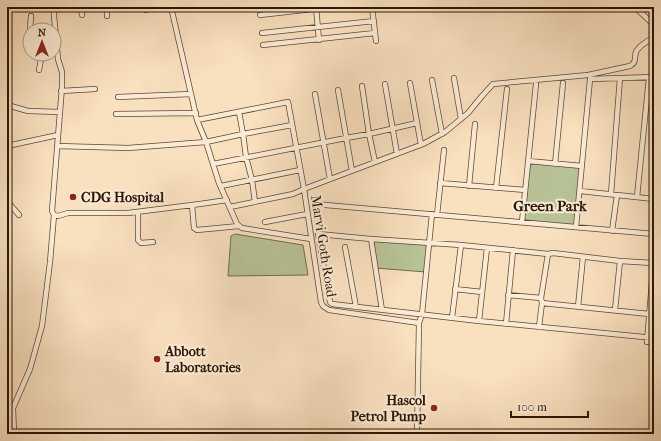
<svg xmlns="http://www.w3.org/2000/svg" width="661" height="441" viewBox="0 0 661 441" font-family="'IM FELL French Canon',serif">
  <rect width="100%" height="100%" fill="#f9e0bf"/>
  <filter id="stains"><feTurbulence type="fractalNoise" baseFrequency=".005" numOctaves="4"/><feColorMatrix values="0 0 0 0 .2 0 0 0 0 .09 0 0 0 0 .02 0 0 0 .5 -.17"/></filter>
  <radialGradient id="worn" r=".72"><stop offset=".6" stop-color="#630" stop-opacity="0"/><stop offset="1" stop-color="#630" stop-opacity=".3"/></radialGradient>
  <path fill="#b8c397" stroke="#716c4f" d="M528,161l54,5 -6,61 -54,-5z
    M235,234l68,11 5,30 -80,1 3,-40z
    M371,239l58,4 -3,29 -51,-4z"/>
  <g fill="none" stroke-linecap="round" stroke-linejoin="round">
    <g stroke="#5e4835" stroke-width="6">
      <path id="street" d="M54,7v9l4,43 4,13v15l-10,124 2,4 4,1 10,-3h60l72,-9 27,-4
        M81,7l1,8
        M107,7v9
        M126,7l1,2
        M146,7v3
        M171,7l26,113 9,22 13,41 18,41 5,4 69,11
        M316,7l3,33
        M372,7l4,34
        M635,7l19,18
        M7,10l11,-3
        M260,15l70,-8
        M30,30l-1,13 1,3
        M30,30l1,-14
        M262,33l112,-12
        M263,45l112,-12
        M39,70l3,-16
        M454,78l7,41
        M432,80l10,54
        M410,83l11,62
        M385,84l12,70
        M362,86l7,48 6,28
        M338,90l14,81
        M61,91l34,-2
        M315,94l15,85
        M118,97l73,-3
        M7,105l21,6 32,1
        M239,112l4,22 3,23 6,23 3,22
        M116,114l80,-1
        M197,120l91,-18 16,87 17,113 2,4 6,4 90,13 -2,111
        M7,146l51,-11
        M57,146l71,2 78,-6 37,-8 49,-9
        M528,161l54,5
        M213,164l133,-26 23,-4 48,-11
        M555,164l8,-81
        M440,183l85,7
        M221,186l79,-16
        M469,186l6,-62
        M496,188l11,-99
        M580,191l74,8
        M611,194l9,-116
        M637,197l12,-119
        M7,201l12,14
        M314,204l340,30
        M192,205l2,23 3,2 42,-4
        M230,207l63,-13 11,-5 119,-45 22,-12 23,-19 14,-17 11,-12 95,-9 42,-9c9,-5 2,-12 8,-17 3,-4 11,-9 16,-12
        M138,212v28l3,3 12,-1
        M437,215l7,-65
        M265,222l42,-8
        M522,222l14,-138
        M576,227l14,-148 64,-2
        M612,231l5,-36
        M371,239l11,71
        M345,247l11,60
        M487,248l-8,73 175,17
        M455,289l27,3
        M508,295l33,3
        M542,303l107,11
        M578,307l5,-50
        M615,310l5,-49
        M452,318l9,-73
        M479,321l-147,-17 -2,-2 -12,-68 53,5 90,6 87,9 5,-1 67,8 33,2
        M419,323l3,-9 10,-100
        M506,324l7,-74
        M539,327l3,-24 -1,-5 7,-44
        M647,342l7,-85
        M14,434l-1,-26 17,-39 12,-43 8,-64 4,-47"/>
    </g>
    <use href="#street" stroke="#fbebd5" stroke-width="4.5"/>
  </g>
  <g fill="#8f2418" stroke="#fbebd5" stroke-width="1.5">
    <circle cx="73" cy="197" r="4"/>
    <circle cx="157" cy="359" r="4"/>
    <circle cx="434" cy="408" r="4"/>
  </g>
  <g text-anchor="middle" stroke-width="4" stroke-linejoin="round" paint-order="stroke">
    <g font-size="14" font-weight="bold" fill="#2a1607" stroke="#fbebd5" text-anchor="start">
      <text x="81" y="202">CDG Hospital</text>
      <text x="165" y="356">Abbott<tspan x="165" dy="16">Laboratories</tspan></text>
      <text x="426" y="405" text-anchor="end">Hascol<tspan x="426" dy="16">Petrol Pump</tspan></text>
    </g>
    <g font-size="14" fill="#2a1607" stroke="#fbebd5">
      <text transform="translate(324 246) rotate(81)" y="5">Marvi Goth Road</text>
    </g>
    <g font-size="15" font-weight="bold" fill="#2a1607" stroke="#fbebd5">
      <text x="550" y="211">Green Park</text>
    </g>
  </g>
  <rect width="661" height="441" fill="none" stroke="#f9e0bf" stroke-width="24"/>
  <rect x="8" y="8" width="645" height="425" fill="none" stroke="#2a1607" stroke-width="2"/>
  <rect x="12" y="12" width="637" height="417" fill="none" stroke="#2a1607"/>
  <g transform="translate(42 42)"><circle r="19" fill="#fbebd5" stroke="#a79683"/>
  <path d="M0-3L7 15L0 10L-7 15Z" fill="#8f2418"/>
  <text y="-6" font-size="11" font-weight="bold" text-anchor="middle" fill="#2a1607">N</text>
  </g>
  <path d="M511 411v6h77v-6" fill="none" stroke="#2a1607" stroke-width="2"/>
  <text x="517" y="411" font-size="12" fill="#2a1607" stroke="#fbebd5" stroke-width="3" paint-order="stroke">100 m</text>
  <rect width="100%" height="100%" filter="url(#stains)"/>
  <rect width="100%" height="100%" fill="url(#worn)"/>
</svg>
